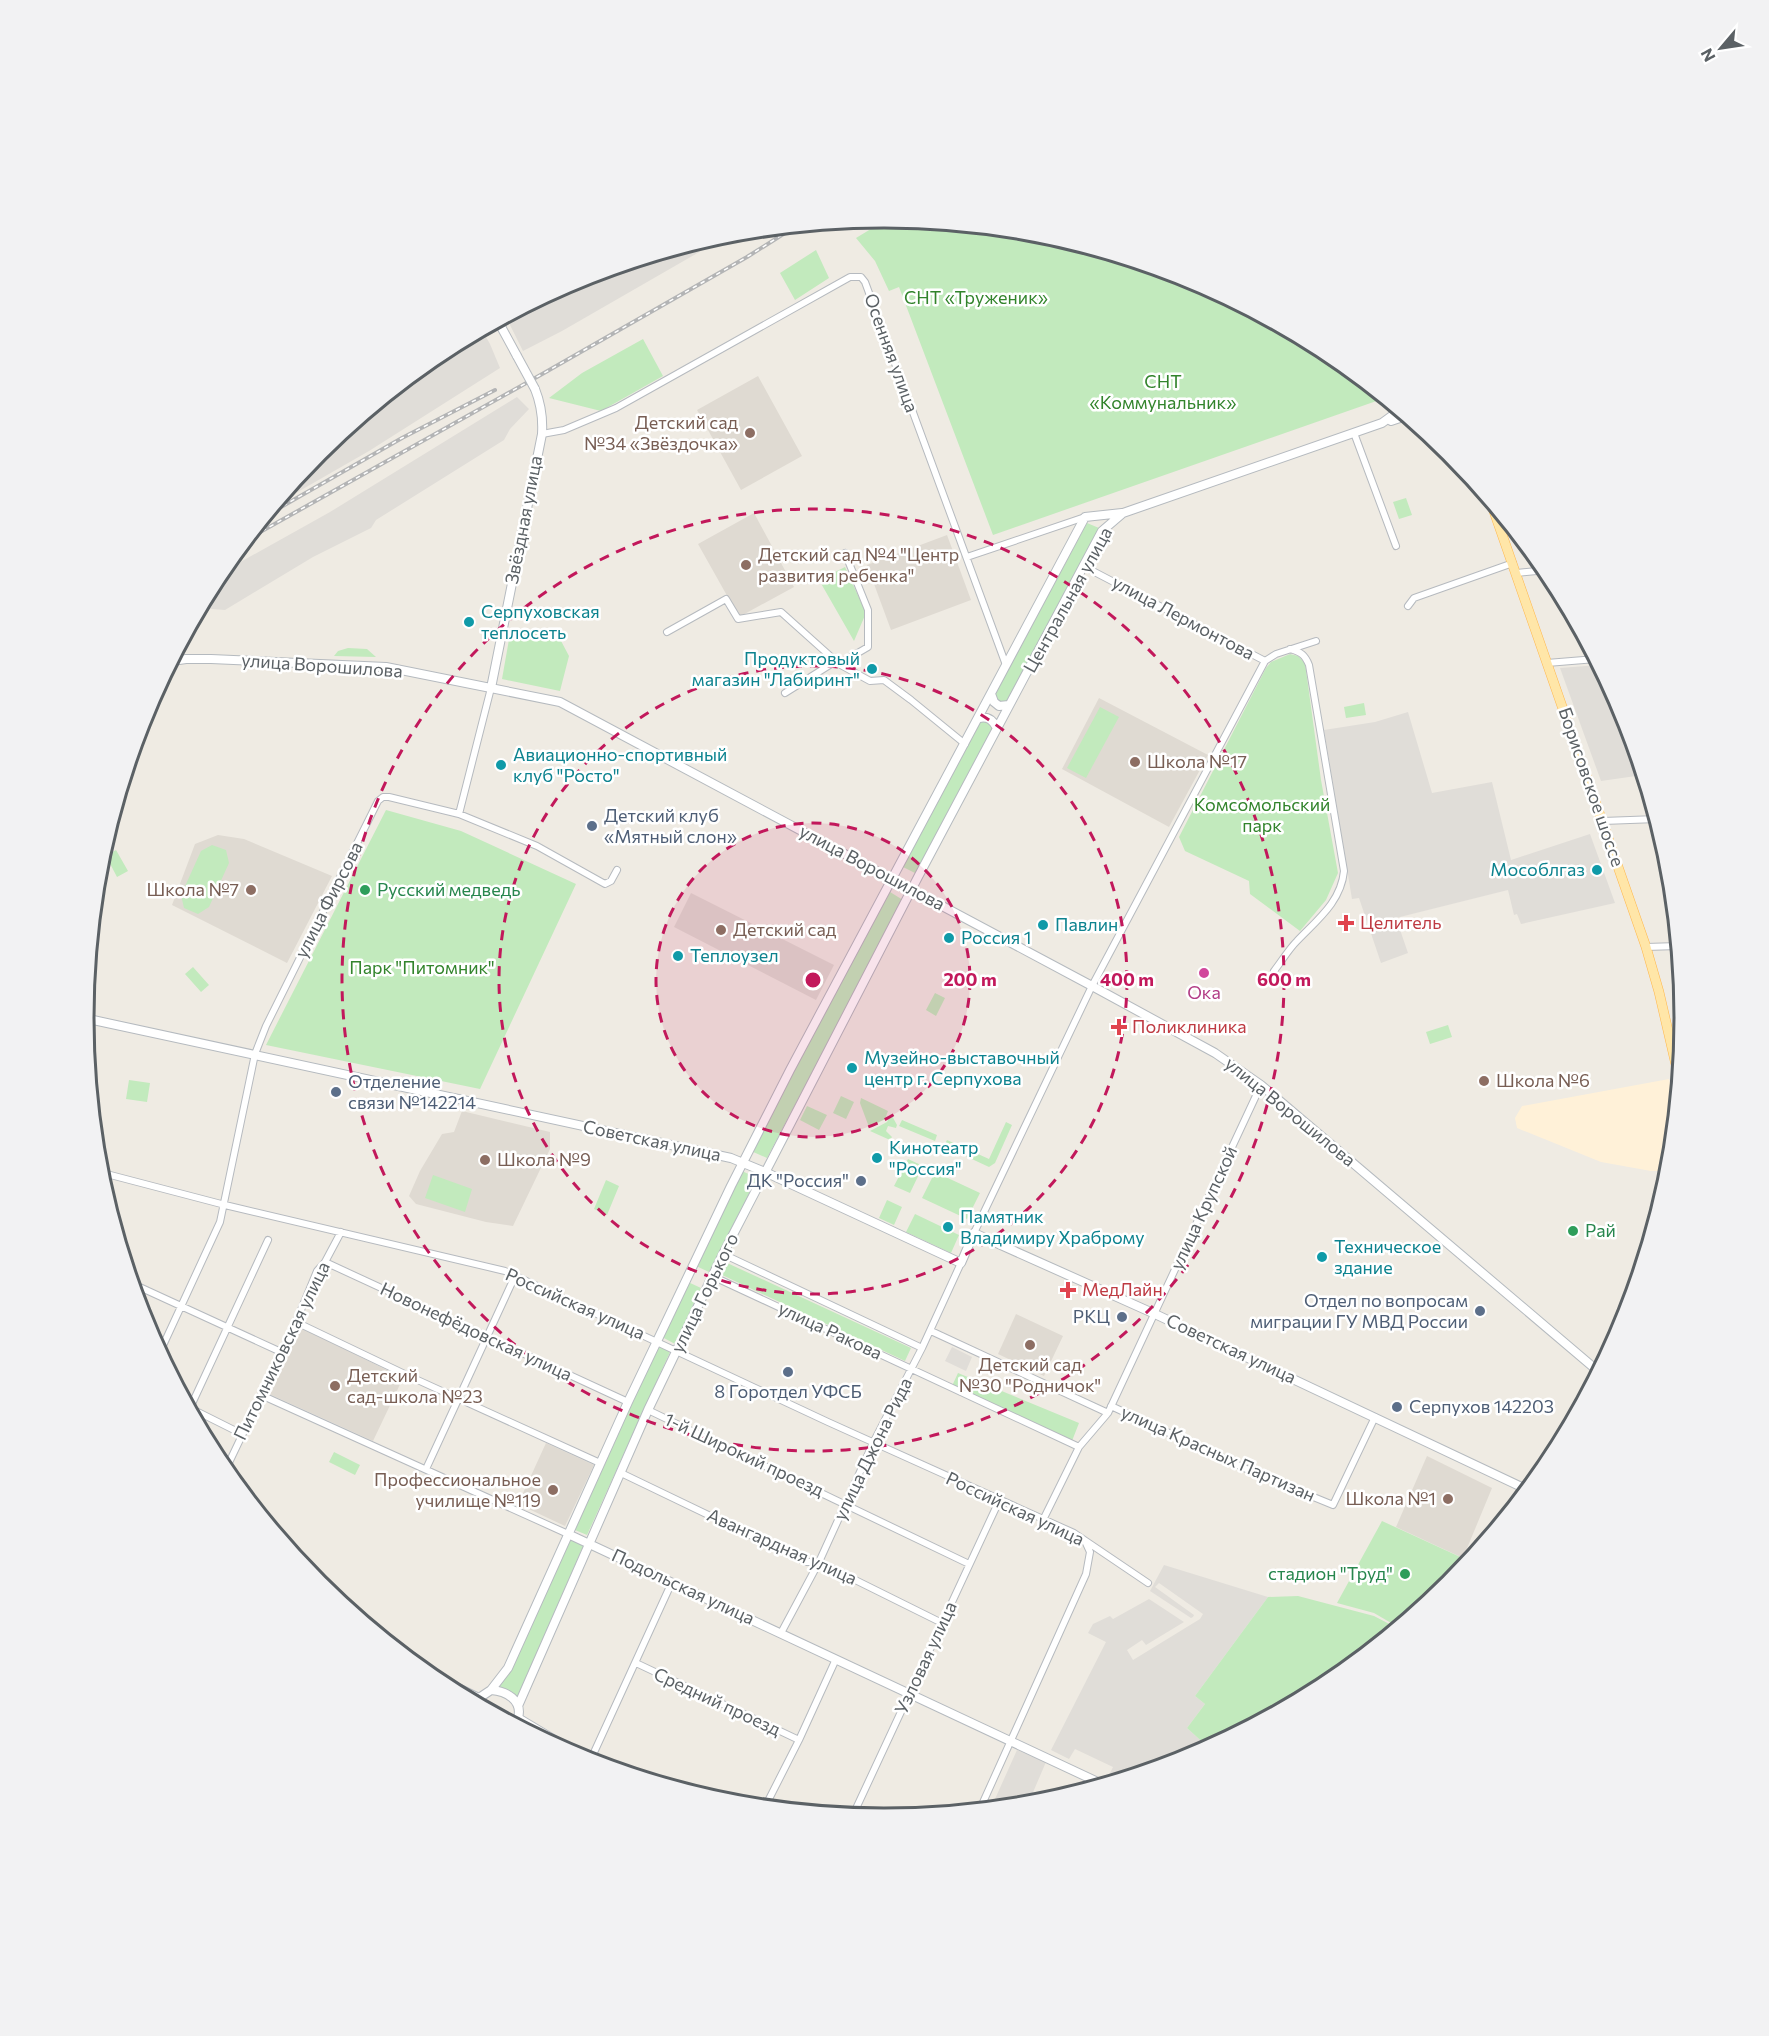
<svg xmlns="http://www.w3.org/2000/svg" width="1769" height="2036" viewBox="0 0 1769 2036" font-family="Commissioner,sans-serif">
  <rect width="100%" height="100%" fill="#efebe3"/>
  <path fill="#fff1d8" d="M1669,1079l7,33 -6,59h-19l-50,-9 -84,-34 -2,-10 7,-12z"/>
  <path fill="#e0ddd8" d="M734,232l-172,99 -39,20 -14,-28 3,-9 66,-36z
    M482,330l8,14 10,24 -131,83 -94,54 44,-53 121,-100z
    M517,397l12,12 -19,20 -6,11 -128,80 -5,8 -58,29 -88,53 -25,-2 19,-34 111,-62z
    M1599,665l25,47 19,63 -42,6 -41,-113z
    M1408,712l24,81 60,-11 19,78 79,-26 25,69 -94,21 -4,-10 -3,1 -6,-25 -112,28 12,35 -27,10 -22,-65 -7,1 -28,-169 51,-8z
    M952,1347l20,10 -6,14 -21,-10z
    M1164,1565l104,32 -73,99 10,8 -18,24 22,20 -18,10 -76,22 -7,-3 5,-10 -38,-18 -6,10 -18,-9 55,-108 -18,-9 5,-9 17,-8 3,3 36,-20 35,23 -38,23 -4,-5 -15,10 6,10 67,-41 3,-5 -44,-31 -4,4 39,28 -1,2 -2,1 -41,-27z
    M1017,1750l29,12 -18,42 -37,4z"/>
  <path fill="#dfdad2" d="M758,376l44,80 -61,34 -44,-80z
    M754,513l40,74 -55,30 -41,-73z
    M947,535l24,65 -80,30 -24,-65z
    M1099,698l109,57 -39,72 -107,-58z
    M218,835l26,4 88,37 -45,87 -115,-58 23,-61z
    M691,893l143,72 -18,35 -142,-73z
    M462,1111l88,21v17l-37,77 -27,-4 -70,-18 -7,-8 11,-25 22,-37 12,-2z
    M1016,1314l47,22 -19,40 -46,-22z
    M298,1326l105,52 -30,63 -106,-48z
    M546,1443l48,22 -29,61 -47,-22z
    M1427,1456l65,32 -29,70 -67,-31z"/>
  <path fill="#c2eabd" d="M889,218l152,15 150,46 139,74 55,45 -392,137 -94,-248 -10,4 -14,-30 -19,-23z
    M816,250l13,28 -34,22 -15,-27z
    M643,339l20,37 -62,35 -52,-13 33,-25z
    M1406,498l6,17 -13,4 -6,-17z
    M1087,523l12,5 -90,173 -10,2 -4,-4 1,-7z
    M845,567l21,46 -12,28 -35,-61z
    M511,628l49,11 9,17 -9,35 -58,-12z
    M348,648l19,1 9,8 -42,-1 4,-5z
    M1290,654l8,2 7,7 16,117 17,93 -12,27 -26,31 -50,-37 -1,-13 -64,-30 -6,-14 87,-169 5,-6z
    M1364,703l2,12 -20,3 -2,-11z
    M1100,707l19,10 -33,61 -19,-10z
    M982,721l6,1 5,4v5l-76,143 -14,-7 76,-144z
    M386,810l75,21 115,53 -96,205 -214,-44z
    M212,845l14,5 3,13 -20,44 -11,7 -14,-6 -3,-13 20,-44z
    M116,850l12,21 -11,6 -11,-21z
    M890,892l13,8 -136,258 -16,-7z
    M193,967l16,18 -8,7 -16,-18z
    M935,993l10,5 -9,18 -10,-6z
    M1448,1025l4,12 -22,7 -4,-12z
    M129,1080l21,3 -3,19 -21,-3z
    M841,1096l13,6 -8,17 -13,-6z
    M861,1098l27,13 -3,8 -16,8 -9,-24z
    M807,1106l20,9 -8,15 -19,-10z
    M891,1114l6,11 -1,3 -8,-2 -2,5 6,6 -2,3 -20,-9 17,-9z
    M902,1120l35,15 -2,6 -36,-15z
    M1006,1122l6,3 -17,38 -6,4 -45,-21 3,-6 42,19z
    M908,1159l15,7 -13,27 -16,-7z
    M742,1171l15,7 -48,94 -13,-6z
    M935,1172l45,21 -13,26 -45,-21z
    M433,1175l39,14 -7,23 -40,-14z
    M606,1180l13,6 -12,29 -13,-6z
    M887,1200l15,7 -8,18 -15,-7z
    M915,1214l44,21 -8,18 -45,-21z
    M725,1262l186,86 -6,13 -185,-87z
    M688,1282l13,6 -26,56 -13,-7z
    M658,1346l12,6 -83,183 -12,-5z
    M958,1373l121,50 -7,18 -120,-55z
    M334,1452l26,13 -5,10 -26,-13z
    M1382,1521l87,40 -19,23 -52,43 -24,-14 -37,-10z
    M571,1538l13,6 -68,159 -24,-10 14,-16z
    M1298,1596l76,20 23,12 -68,56 -120,64 -22,-20 18,-24 -10,-8 73,-99z"/>
  <g fill="none" stroke-linecap="round" stroke-linejoin="round">
    <g stroke="#b6babf" stroke-width="8">
      <path id="street" d="M1354,433l42,113
        M542,434l22,-4 52,-22 234,-131h11l4,5 141,383
        M845,553l23,57v37l-29,17 31,17 14,-1 27,20 54,44
        M967,557l118,-40
        M1085,567l180,94 11,-7 40,-13
        M1517,573l30,-3
        M1408,606l6,-8 99,-35
        M667,632l59,-33 12,20 43,-7 58,52
        M1547,663l49,-4
        M785,693l51,-32
        M459,814l32,-126
        M1603,821l54,-2
        M1646,947l32,-1
        M1274,971c8,-10 14,-21 23,-30 20,-21 44,-39 47,-70l-35,-206c-4,-10 -8,-13 -19,-16
        M99,1172l126,33 280,66 323,151 246,111 74,50
        M974,1233l118,-247 173,-325
        M723,1254l199,94
        M325,1262l303,140
        M712,1276l367,171
        M133,1284l148,68
        M296,1322l115,55 189,86
        M931,1331l177,82
        M160,1352l60,-130 35,-168 11,-28 112,-225 5,-4h6l70,17 78,32 68,38 6,-3 6,-11
        M261,1395l307,139
        M1111,1406l144,67 78,32 42,-88
        M648,1410l321,154
        M242,1434l-52,-26 78,-168
        M426,1469l89,-193
        M225,1471l71,-149 21,-51 8,-9 16,-30
        M621,1473l185,89h13l123,61
        M1043,1520l36,-73 29,-34 153,-328
        M781,1633l38,-71 55,-121 48,-93 39,-85
        M636,1663l163,77
        M591,1759l81,-177
        M765,1807l34,-67 37,-81
        M980,1809l106,-235 4,-22 -5,-11
        M853,1815l146,-314"/>
    </g>
    <g stroke="#b5babf" stroke-width="10">
      <path id="secondary" d="M498,321l19,35
        M1391,421l15,-5
        M172,661l14,-2h25l175,8 174,35 532,284 123,67 46,32 338,287
        M491,688l51,-254c1,-16 -1,-30 -7,-45
        M991,694l3,8 5,4 10,-1
        M979,718c9,-2 14,2 18,10
        M84,1018l647,140 34,14 196,91 13,-30 181,81 373,176
        M568,1534l534,250
        M429,1674l50,24
        M491,1690l17,-22 120,-266 103,-216 59,-116 295,-553 37,-4
        M479,1705v-7l12,-8c15,1 32,10 27,28l-6,4
        M518,1706l130,-296 75,-156 195,-377 184,-346 21,-18 259,-90 18,-13
        M518,1718l55,33 30,14"/>
    </g>
    <g stroke="#ffb74c" stroke-width="10">
      <path id="primary" d="M1490,500l156,447 13,45 20,86"/>
    </g>
    <use href="#street" stroke="#fff" stroke-width="6"/>
    <use href="#secondary" stroke="#fff" stroke-width="8"/>
    <use href="#primary" stroke="#ffe6a8" stroke-width="9"/>
    <g stroke="#b3b4b5" stroke-width="4">
      <path id="rail" d="M267,515l135,-77 93,-48
        M246,540l298,-167 203,-116 49,-31"/>
    </g>
    <use href="#rail" stroke="#fff" stroke-width="1.5" stroke-dasharray="4.5" stroke-linecap="butt"/>
    <g stroke="#b5babf" stroke-width="10" stroke-linecap="butt">
      <path id="secondary-bridge" d="M517,356l18,33"/>
    </g>
    <use href="#secondary-bridge" stroke="#fff" stroke-width="8"/>
  </g>
  <circle cx="813" cy="980" r="157" fill="#c2185b" fill-opacity=".12"/>
  <g fill="none" stroke="#c2185b" stroke-width="3" stroke-dasharray="10 8">
    <circle cx="813" cy="980" r="157"/>
    <circle cx="813" cy="980" r="314"/>
    <circle cx="813" cy="980" r="471"/>
  </g>
  <g fill="#8d6e63" stroke="#fff" stroke-width="2">
    <circle cx="750" cy="433" r="6"/>
    <circle cx="746" cy="565" r="6"/>
    <circle cx="1135" cy="762" r="6"/>
    <circle cx="251" cy="890" r="6"/>
    <circle cx="721" cy="930" r="6"/>
    <circle cx="1484" cy="1081" r="6"/>
    <circle cx="485" cy="1160" r="6"/>
    <circle cx="1030" cy="1345" r="6"/>
    <circle cx="335" cy="1386" r="6"/>
    <circle cx="553" cy="1490" r="6"/>
    <circle cx="1448" cy="1499" r="6"/>
  </g>
  <g fill="#0f9aa8" stroke="#fff" stroke-width="2">
    <circle cx="469" cy="622" r="6"/>
    <circle cx="872" cy="669" r="6"/>
    <circle cx="501" cy="765" r="6"/>
    <circle cx="1597" cy="870" r="6"/>
    <circle cx="1043" cy="925" r="6"/>
    <circle cx="949" cy="938" r="6"/>
    <circle cx="678" cy="956" r="6"/>
    <circle cx="852" cy="1068" r="6"/>
    <circle cx="877" cy="1158" r="6"/>
    <circle cx="948" cy="1227" r="6"/>
    <circle cx="1322" cy="1257" r="6"/>
  </g>
  <g fill="#5c6f8a" stroke="#fff" stroke-width="2">
    <circle cx="592" cy="826" r="6"/>
    <circle cx="336" cy="1092" r="6"/>
    <circle cx="861" cy="1181" r="6"/>
    <circle cx="1480" cy="1311" r="6"/>
    <circle cx="1122" cy="1317" r="6"/>
    <circle cx="788" cy="1372" r="6"/>
    <circle cx="1397" cy="1407" r="6"/>
  </g>
  <g fill="#2e9e5b" stroke="#fff" stroke-width="2">
    <circle cx="365" cy="890" r="6"/>
    <circle cx="1573" cy="1231" r="6"/>
    <circle cx="1405" cy="1574" r="6"/>
  </g>
  <g fill="#e0444e" stroke="#fff" stroke-width="2">
    <path d="M1343 914h6v6h6v6h-6v6h-6v-6h-6v-6h6z"/>
    <path d="M1116 1018h6v6h6v6h-6v6h-6v-6h-6v-6h6z"/>
    <path d="M1065 1281h6v6h6v6h-6v6h-6v-6h-6v-6h6z"/>
  </g>
  <circle fill="#d1479c" stroke="#fff" stroke-width="2" cx="1204" cy="973" r="6"/>
  <g text-anchor="middle" stroke-width="5" stroke-linejoin="round" paint-order="stroke">
    <g font-size="18" fill="#32842c" stroke="#fff">
      <text x="976" y="304">СНТ «Труженик»</text>
      <text x="1163" y="388">СНТ<tspan x="1163" dy="21">«Коммунальник»</tspan></text>
      <text x="1262" y="811">Комсомольский<tspan x="1262" dy="21">парк</tspan></text>
      <text x="422" y="974">Парк "Питомник"</text>
    </g>
    <g font-size="18" fill="#5b6165" stroke="#fff">
      <text transform="translate(891 353) rotate(70)" y="6">Осенняя улица</text>
      <text transform="translate(524 520) rotate(-79)" y="6">Звёздная улица</text>
      <text transform="translate(1068 600) rotate(-61)" y="6">Центральная улица</text>
      <text transform="translate(1183 618) rotate(28)" y="6">улица Лермонтова</text>
      <text transform="translate(322 666) rotate(4)" y="6">улица Ворошилова</text>
      <text transform="translate(1591 787) rotate(71)" y="6">Борисовское шоссе</text>
      <text transform="translate(872 868) rotate(28)" y="6">улица Ворошилова</text>
      <text transform="translate(329 900) rotate(-63)" y="6">улица Фирсова</text>
      <text transform="translate(1290 1112) rotate(39)" y="6">улица Ворошилова</text>
      <text transform="translate(652 1141) rotate(12)" y="6">Советская улица</text>
      <text transform="translate(1204 1208) rotate(-65)" y="6">улица Крупской</text>
      <text transform="translate(705 1293) rotate(-64)" y="6">улица Горького</text>
      <text transform="translate(575 1304) rotate(24)" y="6">Российская улица</text>
      <text transform="translate(830 1331) rotate(25)" y="6">улица Ракова</text>
      <text transform="translate(476 1332) rotate(25)" y="6">Новонефёдовская улица</text>
      <text transform="translate(1231 1349) rotate(25)" y="6">Советская улица</text>
      <text transform="translate(282 1351) rotate(-64)" y="6">Питомниковская улица</text>
      <text transform="translate(873 1449) rotate(-64)" y="6">улица Джона Рида</text>
      <text transform="translate(1218 1454) rotate(24)" y="6">улица Красных Партизан</text>
      <text transform="translate(744 1455) rotate(25)" y="6">1-й Широкий проезд</text>
      <text transform="translate(1015 1509) rotate(25)" y="6">Российская улица</text>
      <text transform="translate(782 1547) rotate(24)" y="6">Авангардная улица</text>
      <text transform="translate(683 1587) rotate(25)" y="6">Подольская улица</text>
      <text transform="translate(926 1658) rotate(-65)" y="6">Узловая улица</text>
      <text transform="translate(717 1702) rotate(25)" y="6">Средний проезд</text>
    </g>
    <g font-size="18" fill="#785e54" stroke="#fff" text-anchor="start">
      <text x="738" y="429" text-anchor="end">Детский сад<tspan x="738" dy="21">№34 «Звёздочка»</tspan></text>
      <text x="758" y="561">Детский сад №4 "Центр<tspan x="758" dy="21">развития ребенка"</tspan></text>
      <text x="1147" y="768">Школа №17</text>
      <text x="239" y="896" text-anchor="end">Школа №7</text>
      <text x="733" y="936">Детский сад</text>
      <text x="1496" y="1087">Школа №6</text>
      <text x="497" y="1166">Школа №9</text>
      <text x="1030" y="1371" text-anchor="middle">Детский сад<tspan x="1030" dy="21">№30 "Родничок"</tspan></text>
      <text x="347" y="1382">Детский<tspan x="347" dy="21">сад-школа №23</tspan></text>
      <text x="541" y="1486" text-anchor="end">Профессиональное<tspan x="541" dy="21">училище №119</tspan></text>
      <text x="1436" y="1505" text-anchor="end">Школа №1</text>
    </g>
    <g font-size="18" fill="#0d838f" stroke="#fff" text-anchor="start">
      <text x="481" y="618">Серпуховская<tspan x="481" dy="21">теплосеть</tspan></text>
      <text x="860" y="665" text-anchor="end">Продуктовый<tspan x="860" dy="21">магазин "Лабиринт"</tspan></text>
      <text x="513" y="761">Авиационно-спортивный<tspan x="513" dy="21">клуб "Росто"</tspan></text>
      <text x="1585" y="876" text-anchor="end">Мособлгаз</text>
      <text x="1055" y="931">Павлин</text>
      <text x="961" y="944">Россия 1</text>
      <text x="690" y="962">Теплоузел</text>
      <text x="864" y="1064">Музейно-выставочный<tspan x="864" dy="21">центр г. Серпухова</tspan></text>
      <text x="889" y="1154">Кинотеатр<tspan x="889" dy="21">"Россия"</tspan></text>
      <text x="960" y="1223">Памятник<tspan x="960" dy="21">Владимиру Храброму</tspan></text>
      <text x="1334" y="1253">Техническое<tspan x="1334" dy="21">здание</tspan></text>
    </g>
    <g font-size="18" fill="#4e5e75" stroke="#fff" text-anchor="start">
      <text x="604" y="822">Детский клуб<tspan x="604" dy="21">«Мятный слон»</tspan></text>
      <text x="348" y="1088">Отделение<tspan x="348" dy="21">связи №142214</tspan></text>
      <text x="849" y="1187" text-anchor="end">ДК "Россия"</text>
      <text x="1468" y="1307" text-anchor="end">Отдел по вопросам<tspan x="1468" dy="21">миграции ГУ МВД России</tspan></text>
      <text x="1110" y="1323" text-anchor="end">РКЦ</text>
      <text x="788" y="1398" text-anchor="middle">8 Горотдел УФСБ</text>
      <text x="1409" y="1413">Серпухов 142203</text>
    </g>
    <g font-size="18" fill="#27864d" stroke="#fff" text-anchor="start">
      <text x="377" y="896">Русский медведь</text>
      <text x="1585" y="1237">Рай</text>
      <text x="1393" y="1580" text-anchor="end">стадион "Труд"</text>
    </g>
    <g font-size="18" fill="#be3a42" stroke="#fff" text-anchor="start">
      <text x="1360" y="929">Целитель</text>
      <text x="1132" y="1033">Поликлиника</text>
      <text x="1082" y="1296">МедЛайн</text>
    </g>
    <g font-size="18" fill="#b23c85" stroke="#fff">
      <text x="1204" y="999">Ока</text>
    </g>
  </g>
  <path d="M0 0H1769V2036H0ZM94 1018a790 790 0 1 1 1580 0a790 790 0 1 1-1580 0Z" fill="#f2f2f3" fill-rule="evenodd"/>
  <path fill="none" stroke="#5b6165" stroke-width="3" d="M94 1018a790 790 0 1 1 1580 0a790 790 0 1 1-1580 0Z"/>
  <circle cx="813" cy="980" r="9" fill="#c2185b" stroke="#fff" stroke-width="3"/>
  <g font-size="18" text-anchor="middle" font-weight="bold" fill="#c2185b" stroke="#fff" stroke-width="5" stroke-linejoin="round" paint-order="stroke">
    <text x="970" y="986">200 m</text>
    <text x="1127" y="986">400 m</text>
    <text x="1284" y="986">600 m</text>
  </g>
  <g transform="translate(1721 48) rotate(241)" stroke="#ffffff" stroke-width="4.5" paint-order="stroke">
  <path d="M0-4.5L10 22L0 15L-10 22Z" fill="#5b6165"/>
  <text y="-9" font-size="16" font-weight="bold" text-anchor="middle" fill="#5b6165">N</text>
  </g>
</svg>
